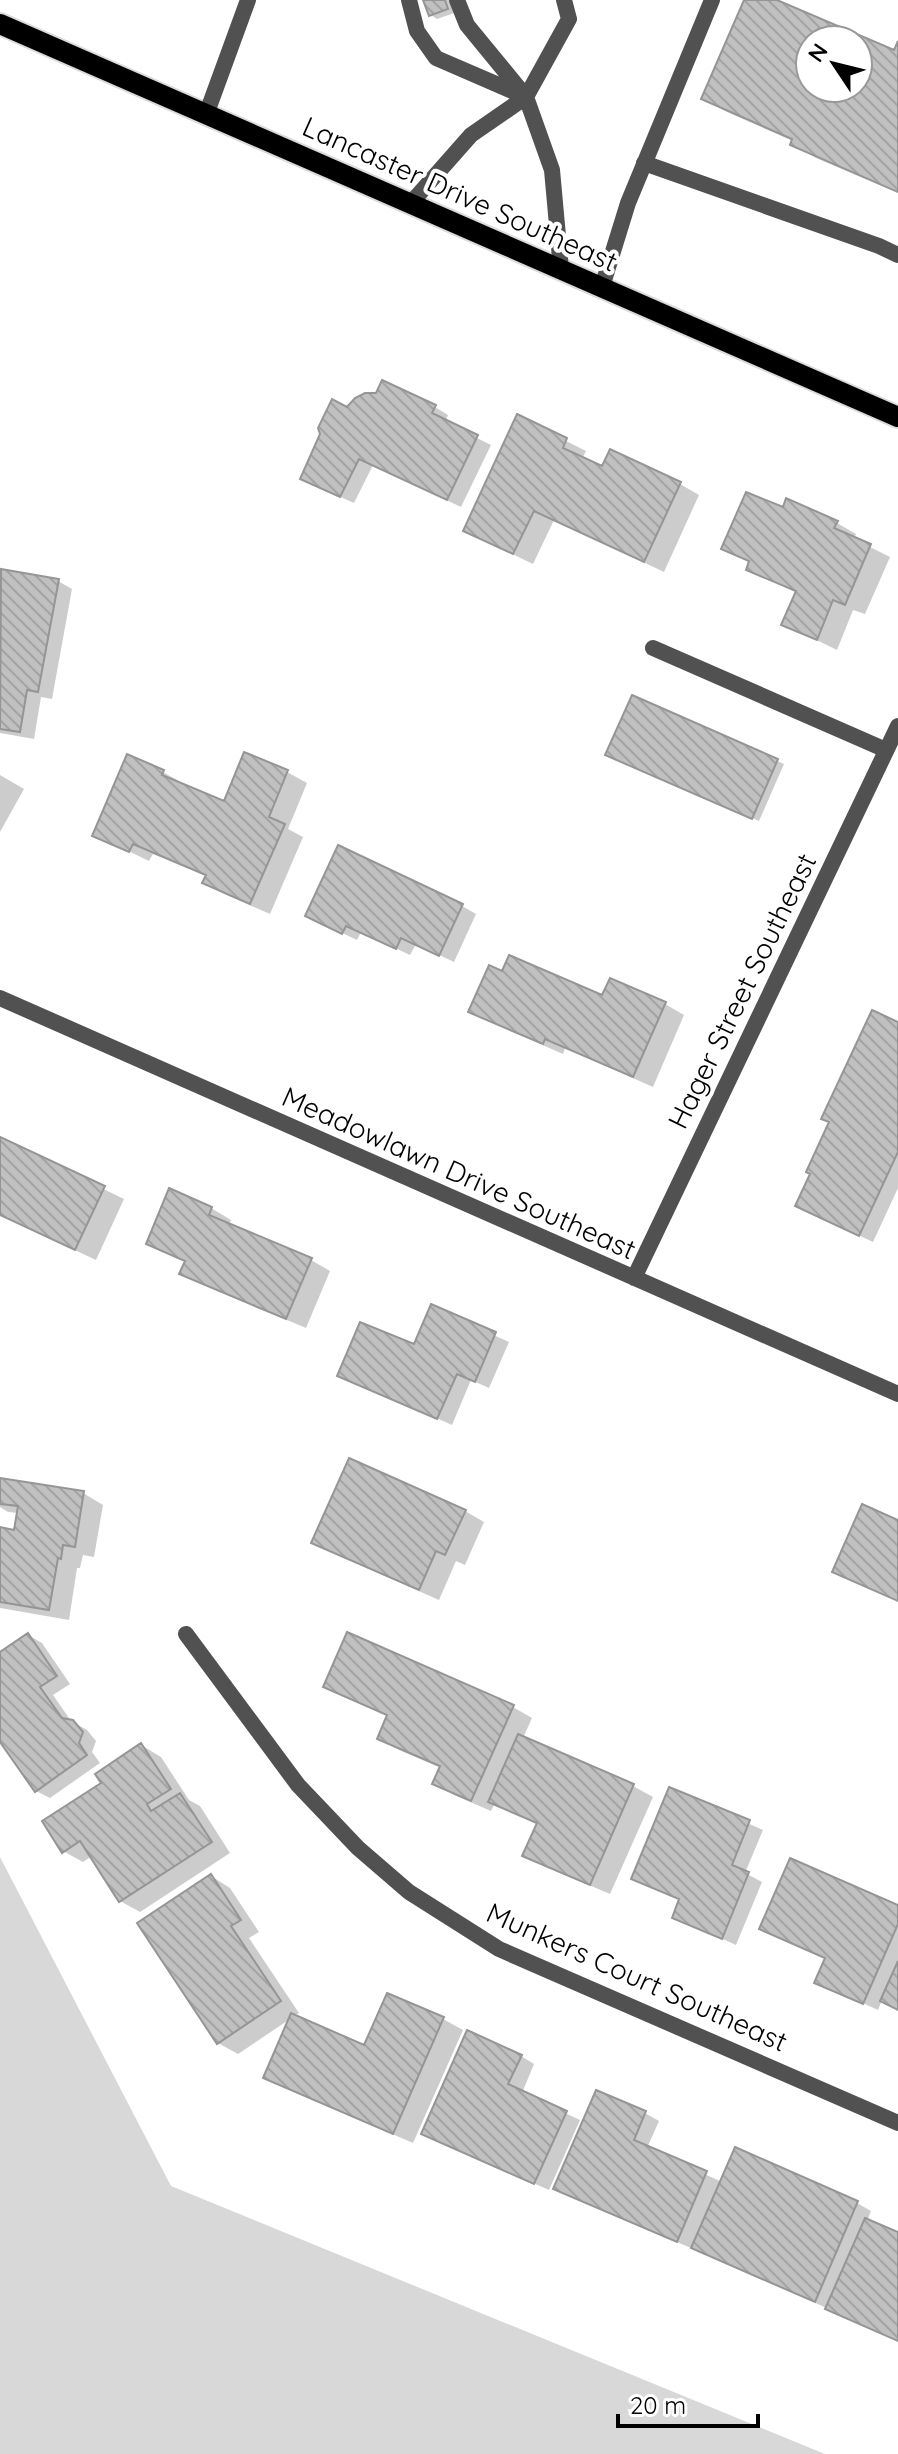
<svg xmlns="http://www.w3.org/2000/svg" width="898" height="2454" viewBox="0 0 898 2454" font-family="Quicksand,sans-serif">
  <defs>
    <pattern id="building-back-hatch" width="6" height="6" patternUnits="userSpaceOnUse" patternTransform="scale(2)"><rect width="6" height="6" fill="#c0c0c0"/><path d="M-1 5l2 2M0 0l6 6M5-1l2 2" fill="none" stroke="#a3a3a3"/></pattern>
  </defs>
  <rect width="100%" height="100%" fill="#fff"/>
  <path fill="#d8d8d8" d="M0,1857l171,329 654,268h-825z"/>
  <path fill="#0003" fill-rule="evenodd" d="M425,0h24l5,13 -17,6 -6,-4z
    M747,0h25l123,53 3,-7v147l-82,-35 -24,-14 1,-3 -66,-29 -23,-14zM810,40h48v48h-48z
    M435,407l13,8 -3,7 46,23 -30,62 -88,-42 -19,38 -38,-17 32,-77z
    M518,417l68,34 -4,8 21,10 77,15 19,11 -35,77 -110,-52 -21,44 -48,-23z
    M784,510l53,13 19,11 -2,5 36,18 -25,57 -12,-4 -16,40 -53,-26 13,-31 -49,-24 3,-7 -27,-14z
    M3,571l55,10 14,8 -20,110 -11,-2 -7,42 -34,-6v-145z
    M245,754l42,18 20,11 -19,46 15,8 -33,77 -46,-20 -19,-11 3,-6 -55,-23 -4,7 -54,-26 68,-63 19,11 -1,2 44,19z
    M614,758l163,3 7,3 -25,57z
    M0,775l24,14 -24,43z
    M462,906l14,8 -22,48 -38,-18 -6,11 -49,-23 -4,8 -36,-17z
    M603,998l62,6 19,11 -31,72 -88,-39 -2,6 -73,-32 -19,-11z
    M898,1024v164l-25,54 -62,-29z
    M0,1139l124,60 -28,61 -96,-45z
    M211,1208l20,12 -2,5 82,35 19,11 -24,57 -105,-44 -19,-11 4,-11 -38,-18z
    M432,1307l77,35 -20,46 -18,-8 -19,45 -112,-50 75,-28z
    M0,1480l83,13 20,12 -9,52 -11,-2 -3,13h-3l-8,52 -69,-12v-78l15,2 3,-19 -10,-1 -8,-5z
    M465,1511l19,11 -19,43 -9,-4 -17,39 -106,-47 -20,-11z
    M28,1635l14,8 28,41 -17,11 18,26 16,9 9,11 -4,11 8,11 -50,35 -14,-7 -36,-52v-84z
    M326,1686l187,21 19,11 -9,20 110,48 20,11 -43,97 -66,-28 -19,-11 13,-30 -43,-22 -4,8 -37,-16 -19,-12 6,-15 -42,-18 -19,-12 9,-21z
    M141,1745l20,12 28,43 11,6 30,47 -90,59 -20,-11 -28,-45 -9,6 -20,-11 41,-67z
    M670,1789l93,41 -18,43 17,9 -26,63 -62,-28 7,-17 -47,-22z
    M211,1876l19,12 29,44 -10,6 50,75 -5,4 71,30 23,-52 55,24 20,11 -50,113 -128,-55 -20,-11 25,-58 -52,35 -20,-11z
    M898,1907v102l-16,-9 -4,10 -62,-28 11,-24 -65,-30z
    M521,2056l13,8 -12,29 58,27 -31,70 -112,-49z
    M645,2113l14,8 -12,27 75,34 14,-32 121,53 14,8 -4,10 31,13v107l-206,-95 -1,2 -122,-52z"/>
  <path fill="url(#building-back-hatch)" stroke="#959595" stroke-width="2" fill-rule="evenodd" d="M423,0h22l3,9 -19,7z
    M744,0h33l117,50 4,-9v151l-108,-47 2,-6 -91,-40zM810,40h48v48h-48z
    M382,380l54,25 -4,8 46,22 -31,65 -88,-41 -19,38 -40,-18 20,-45 -2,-6 14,-29 15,8 8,-9 10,-5h11z
    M517,414l50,24 -4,10 39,18 8,-17 71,33 -37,80 -110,-51 -21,43 -50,-23z
    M746,492l37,15 3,-9 52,23 -4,7 37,16 -26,61 -12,-5 -16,40 -36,-15 15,-34 -50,-21 3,-9 -28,-12z
    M1,569l58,10 -21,113 -11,-2 -7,42 -20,-3z
    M632,695l146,64 -26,60 -147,-64z
    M244,752l44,18 -19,47 16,7 -35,80 -48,-21 4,-8 -73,-31 -4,8 -37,-16 35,-82 37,16 -2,5 62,26z
    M338,845l125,59 -24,52 -38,-18 -5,11 -50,-23 -4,8 -37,-18z
    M509,955l93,40 8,-17 56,24 -33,75 -88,-38 -2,5 -75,-32 21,-47 13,6z
    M872,1010l26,12v130l-39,84 -64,-30 15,-32 -4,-2 23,-50 -8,-3z
    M0,1137l105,49 -30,64 -75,-35z
    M169,1188l43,19 -3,8 103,43 -26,61 -107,-45 6,-13 -39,-17z
    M431,1304l65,28 -21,50 -18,-8 -20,45 -100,-43 23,-54 54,22z
    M349,1458l117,52 -21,45 -9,-4 -17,39 -108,-47z
    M0,1478l84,13 -9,56 -12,-2 -2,14 -3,-1 -9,52 -49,-8v-75l14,3 4,-24 -18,-2z
    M862,1504l36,16v81l-66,-29z
    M347,1632l167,73 -43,96 -39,-17 8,-18 -63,-27 10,-24 -64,-28z
    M28,1633l29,43 -17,11 22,31 11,2 10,12 -4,11 8,12 -52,37 -35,-50v-90z
    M518,1734l116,50 -44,101 -68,-29 15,-33 -49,-21z
    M141,1743l30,46 -24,15 4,7 29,-18 32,49 -93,60 -39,-61 -18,12 -20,-32 59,-38 -6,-9z
    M669,1787l81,33 -18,45 17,7 -27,67 -50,-21 7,-19 -48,-20z
    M790,1858l108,47v19l-35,80 -49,-21 11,-25 -66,-29z
    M211,1874l30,46 -10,6 50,75 -64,43 -80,-121z
    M898,1961v49l-18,-9z
    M387,1993l57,24 -51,117 -130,-56 28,-65 73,32z
    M467,2030l55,25 -14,29 59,27 -33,73 -113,-50z
    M596,2090l50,21 -12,29 73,31 -30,71 -124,-53z
    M735,2147l123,54 -43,101 -124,-54z
    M865,2218l33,14v109l-73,-32z"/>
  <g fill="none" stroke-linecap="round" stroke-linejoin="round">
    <g stroke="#dbdbdb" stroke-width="24">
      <path id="primary" d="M0,24l898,393"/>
    </g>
    <path stroke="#515151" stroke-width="16" d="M409,0l8,31 19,27 90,39
      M457,0l10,25 55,67
      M644,163l235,83 19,9
      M411,203l60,-68 55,-38
      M561,269l-9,-99 -26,-73 43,-78 -5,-19
      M602,287l26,-84 84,-203
      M653,648l233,102"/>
    <path stroke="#515151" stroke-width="16" d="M0,998l898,396
      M634,1278l264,-552
      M186,1634l112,151 60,63 51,44 90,57 399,174"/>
    <path stroke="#515151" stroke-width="16" d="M206,115l42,-115"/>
    <use href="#primary" stroke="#000" stroke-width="20"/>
  </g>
  <g text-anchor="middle" stroke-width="8" stroke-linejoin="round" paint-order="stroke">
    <g font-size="28" fill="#000" stroke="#fff">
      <text transform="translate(460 194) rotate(24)" y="10">Lancaster Drive Southeast</text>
      <text transform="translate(742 991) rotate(-64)" y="10">Hager Street Southeast</text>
      <text transform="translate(459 1173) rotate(24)" y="10">Meadowlawn Drive Southeast</text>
      <text transform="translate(637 1977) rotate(24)" y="10">Munkers Court Southeast</text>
    </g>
  </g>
  <g transform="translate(834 64) rotate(305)"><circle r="38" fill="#ffffff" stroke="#999999" stroke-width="2"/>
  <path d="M0-6L14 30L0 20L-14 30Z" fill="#000000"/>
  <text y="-12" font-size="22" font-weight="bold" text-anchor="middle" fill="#000000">N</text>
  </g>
  <path d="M618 2414v12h140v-12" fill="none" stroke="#000000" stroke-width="4"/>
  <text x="630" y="2414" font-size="24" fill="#000000" stroke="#ffffff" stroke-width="6" paint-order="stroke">20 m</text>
</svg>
